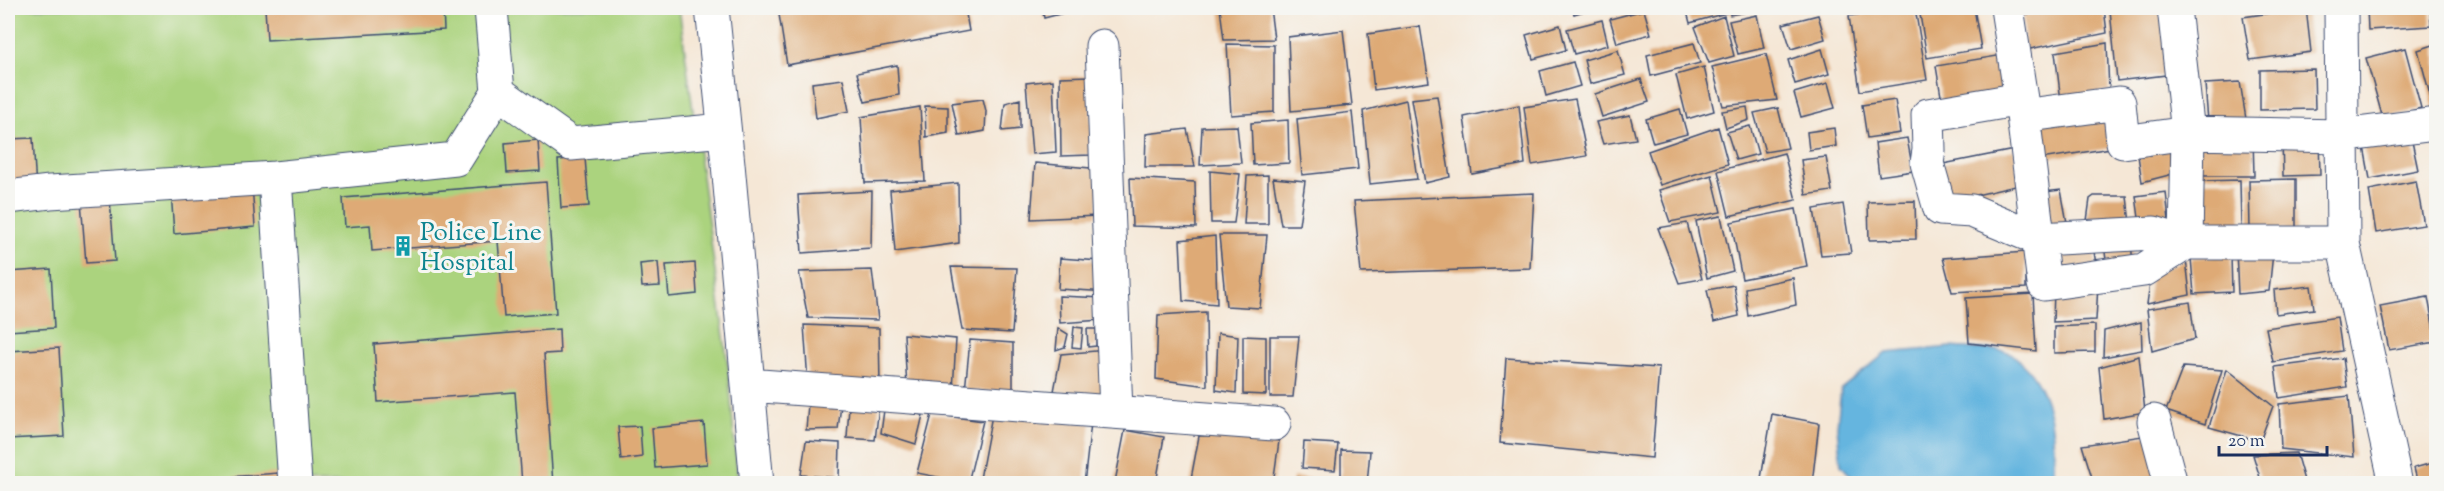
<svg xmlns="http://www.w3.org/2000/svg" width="2444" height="491" viewBox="0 0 2444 491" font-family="'Sorts Mill Goudy',serif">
  <rect width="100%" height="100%" fill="#f6f6f2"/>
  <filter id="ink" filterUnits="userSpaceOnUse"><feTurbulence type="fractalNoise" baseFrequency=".0167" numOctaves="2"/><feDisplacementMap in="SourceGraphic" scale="12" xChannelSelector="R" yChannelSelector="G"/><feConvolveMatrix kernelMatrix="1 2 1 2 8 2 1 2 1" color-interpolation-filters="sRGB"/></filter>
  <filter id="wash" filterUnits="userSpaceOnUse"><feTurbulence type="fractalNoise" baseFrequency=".008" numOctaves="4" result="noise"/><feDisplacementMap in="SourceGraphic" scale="24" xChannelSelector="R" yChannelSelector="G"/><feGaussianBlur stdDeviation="1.35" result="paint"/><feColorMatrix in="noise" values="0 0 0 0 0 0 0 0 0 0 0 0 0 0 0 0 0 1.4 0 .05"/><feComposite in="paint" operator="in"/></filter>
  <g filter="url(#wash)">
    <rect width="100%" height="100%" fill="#f5e7d6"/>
    <path fill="#abd37e" stroke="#63816e" stroke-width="1.5" d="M8,8h671l49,358 10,117h-730z"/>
    <path fill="#65b5df" stroke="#40729e" stroke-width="1.5" d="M1951,347c14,2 49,1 60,6 3,2 7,7 10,9 33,30 35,80 32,121h-196l-16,-18 -4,-38 4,-38 45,-36z"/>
    <g id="blocks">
      <path fill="#deaa76" d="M265,8h178l1,22 -177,10z
        M778,8h187l4,23 -182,34z
        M1042,8h41l-39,10z
        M1220,8h50l4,31 -50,1z
        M1572,8h22l-20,6z
        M1686,8h39l1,5 -36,10z
        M1729,8h29l1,2 -29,5z
        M1902,8h13l12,72 -67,11 -11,-75z
        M1919,8h55l7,41 -54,9z
        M2067,8h37l3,25 -82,17 -2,-35z
        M2139,8h30l5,66 -57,7 -7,-71z
        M2306,8l5,44 -61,8 -7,-43z
        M2367,8h63l1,18 -63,4z
        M1644,10l7,24 -34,9 -7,-24z
        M1757,15l7,33 -26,6 -9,-33z
        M1818,15l7,24 -34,10 -8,-25z
        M1724,16l10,40 -25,7 -14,-36z
        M1602,20l6,25 -34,9 -7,-25z
        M1560,25l6,25 -33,9 -7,-24z
        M1420,26l9,56 -55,8 -6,-56z
        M1343,30l9,75 -61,6 -3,-74z
        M1694,43l6,20 -49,13 -4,-21z
        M2107,43l2,48 -48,10 -6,-49z
        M1227,44l47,1v67l-43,3z
        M2436,44v66h-2l-16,-60z
        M2405,48l16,60 -38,11 -17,-61z
        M1822,49l7,25 -34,10 -7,-24z
        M1618,50l7,25 -35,9 -6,-24z
        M1766,54l11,46 -54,6 -11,-39z
        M2003,55l7,43 -67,10 -7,-42z
        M1573,62l7,24 -34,10 -6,-25z
        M897,65l2,30 -34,7 -8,-29z
        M1704,67l10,44 -27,8 -11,-44z
        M2314,69l1,40 -55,1v-40z
        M1090,76l2,79 -31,1 -1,-79z
        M843,79l6,32 -33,7 -4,-35z
        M1641,79l8,23 -47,15 -7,-23z
        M1053,80l3,72 -24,2 -6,-71z
        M2240,82l6,37 -38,2 -3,-37z
        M1828,83l7,25 -34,9 -7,-24z
        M1437,96l13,81 -25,6 -14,-84z
        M983,99l3,12 -1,20 -26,5 -7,-33z
        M1020,99v30l-18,2 3,-28z
        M1575,99l12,57 -55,9 -8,-58z
        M1406,100l11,79 -47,5 -7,-73z
        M1895,100l5,33 -33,5 -5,-33z
        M1519,105l6,59 -53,10 -8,-57z
        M925,106l23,1v26l-22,4z
        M920,107l5,74 -60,2 -4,-66z
        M1747,107l2,13 -23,8 -4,-17z
        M1778,108l10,40 -23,4 -11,-39z
        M1680,109l7,25 -34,9 -7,-24z
        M2113,110l4,37 -76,12 -9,-38z
        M1352,112l6,57 -56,6 -5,-56z
        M1630,115l6,24 -33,5 -7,-22z
        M1288,120l1,43 -36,2 -2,-42z
        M1237,126l4,37 -41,2 2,-38z
        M1750,126l8,28 -22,6 -9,-28z
        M1718,127l10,37 -68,21 -12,-34z
        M2409,127l9,43 -48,9 -8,-43z
        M1834,128l2,18 -27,4 -2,-18z
        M1187,129l8,38h-50l1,-33z
        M2253,136l1,40h-55l-1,-39z
        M33,138l3,51 -28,2v-52z
        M1907,138l6,33 -34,5 -4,-33z
        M2282,139h37l1,36 -37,1z
        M538,140l2,31 -33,2 -2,-30z
        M2170,143l3,31 -31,8 -5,-33z
        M2014,150l6,35 -74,17 -13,-36z
        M1784,153l12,47 -67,16 -11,-45z
        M1826,157l6,34 -26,4 -5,-35z
        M585,158l4,48 -28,2 -3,-48z
        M1035,163l66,6 -4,47 -66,3z
        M1210,171l30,3 -6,49h-23z
        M1268,175v49h-24l3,-48z
        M1712,175l9,37 -51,10 -11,-32z
        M1130,178l65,4 1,46 -64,-2z
        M1273,178l32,3 -6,44h-18z
        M2296,179v51h-46l-1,-50z
        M2240,180l1,48 -41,1 -1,-48z
        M2416,181l8,44 -48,8 -7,-43z
        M546,182l10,131 -52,4 -6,-76 -126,10 -2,-26 -25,2 -2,-29z
        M958,183l1,60 -64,9 -5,-62z
        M252,184l3,43 -81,7 -3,-43z
        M2061,190l7,38h-19l-5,-36z
        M872,191l-1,57 -69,5 -4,-58z
        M2166,192l3,29 -29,4 -4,-29z
        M1534,193l-4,75 -169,5 -7,-72z
        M2094,196h33l3,28 -44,4 4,-29z
        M110,199l5,62 -29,2 -5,-62z
        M1915,201l1,38 -47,1 -1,-38z
        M1843,204l8,49 -30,2 -7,-46z
        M1796,209l11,57 -65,13 -11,-57z
        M1721,216l12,55 -26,7 -11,-57z
        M1687,223l15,56 -23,4 -21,-55z
        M1219,235h48l-7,73 -34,-2z
        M1215,236l2,68 -34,-3 -3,-61z
        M2131,240l2,27 -26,1 -3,-24z
        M2093,245l4,26 -47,4 -4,-29z
        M2236,250l37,3 -4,38 -31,3z
        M2026,252v36l-74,4 -9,-34z
        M2231,255l1,37 -38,2 -3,-36z
        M1060,258l53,4 -3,30 -52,-3z
        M2186,259l4,36 -43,9 4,-29z
        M658,262l2,24 -18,1 -2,-23z
        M695,263l2,31 -28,3 -3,-32z
        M951,267l66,1 -5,65 -50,-3z
        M51,269l3,59 -46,3v-59z
        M872,270l6,50 -70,-2 -9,-46z
        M1793,278l3,27 -48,11 -3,-28z
        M1734,285l5,31 -25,6 -7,-32z
        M2098,285l-2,35 -43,2 1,-32z
        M2311,286l3,23 -38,5 -2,-24z
        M2033,294l3,57 -67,-8 -3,-45z
        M1059,296l45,2 -3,22 -41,3z
        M2428,297l8,45 -47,8 -9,-44z
        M2190,302l5,37 -43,12 -5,-42z
        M1206,312l1,74 -51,-7 2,-64z
        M2337,317l5,34 -69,11 -7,-34z
        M2141,322l1,28 -39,7 1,-26z
        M804,325l75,3 1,59 -72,-5z
        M2095,325v27l-41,1v-26z
        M1074,327l9,1 -2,20 -9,-1z
        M1058,328l10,6 -3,13 -9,3z
        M559,329l1,24 -16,1 9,130h-31l-7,-92 -137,10 -4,-58z
        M1087,329h9v17l-8,1z
        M1218,333l20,3 -2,57 -20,-3z
        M904,334l52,5 -3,52 -46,-3z
        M1243,336l23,1v58l-23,-1z
        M1270,336h29l-6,61h-23z
        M970,340l43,3v48h-48z
        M59,348l5,88 -56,3v-88z
        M1107,350v49l-53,-8 7,-37z
        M2139,356l6,56 -41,7 -5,-52z
        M1506,358l153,10 -7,90 -152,-15z
        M2343,358l4,29 -68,11 -4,-31z
        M2183,367l39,3 -17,54 -39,-13z
        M2227,369l46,37 -13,35 -51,-14z
        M2349,396l5,61 -73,-8 -2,-45z
        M808,404l33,1 -3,24 -32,1z
        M849,407h30l-4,33 -28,-2z
        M884,410l39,5 -7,29 -35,-11z
        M932,414l51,7 -15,62 -51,-10z
        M1772,414l47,9 -7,61h-52z
        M992,415l99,8 -7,61h-105z
        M704,423l3,41 -52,4 -3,-40z
        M640,426l2,31 -21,3 -3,-33z
        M1125,430l39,7 -8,47 -41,-2z
        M1240,435l39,6 -6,43h-83l9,-48z
        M2149,435l11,49h-66l-12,-39z
        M806,441l34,2 -1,35 -38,-3z
        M1304,442l34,2 -3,26 -33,-2z
        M1341,450l29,1 -3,33h-26z
        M2296,453l9,31h-43l-9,-29z
        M2436,462v22h-18l-4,-16z
        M278,473l1,11h-98v-3z
        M1293,477l33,3v4h-34z"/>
    </g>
  </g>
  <g filter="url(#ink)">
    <use href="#blocks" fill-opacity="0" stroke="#3c4b70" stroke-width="1.5"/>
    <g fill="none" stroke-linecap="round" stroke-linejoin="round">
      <g stroke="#3c4b70" stroke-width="35">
        <path id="minor" d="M491,8l7,84 73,52 153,-14
          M712,8l16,156 29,320
          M2007,8l14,91 23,185 100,-14 42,-27
          M2341,8l2,235 53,241
          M1102,46l14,366
          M2021,99l-93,16 1,35 -2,13 13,46 32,2 67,28 115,-6 32,10
          M2023,116l96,-13 4,39 65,-9 -14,-125
          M8,197l42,-5 225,-14
          M2343,243h-157l2,-110 153,3 95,-12
          M748,385l526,39
          M2154,421l17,63
          M295,484l-20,-306 181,-19 42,-67"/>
      </g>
      <use href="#minor" stroke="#fff" stroke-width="33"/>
    </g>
  </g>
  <defs>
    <g id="building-bare" transform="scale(1.62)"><path d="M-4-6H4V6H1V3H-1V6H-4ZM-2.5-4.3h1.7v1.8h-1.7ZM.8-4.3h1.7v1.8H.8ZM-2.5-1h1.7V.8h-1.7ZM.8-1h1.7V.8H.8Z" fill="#0f9aa8" stroke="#f6f6f2" stroke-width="2.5" paint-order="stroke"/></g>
  </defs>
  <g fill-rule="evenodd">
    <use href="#building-bare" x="403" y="246"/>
  </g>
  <g text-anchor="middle" stroke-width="6" stroke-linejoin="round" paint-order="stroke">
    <g font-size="26" fill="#0d838f" stroke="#f6f6f2" text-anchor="start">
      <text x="420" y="240">Police Line<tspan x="420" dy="30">Hospital</tspan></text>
    </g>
  </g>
  <rect width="2444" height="491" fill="none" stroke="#f6f6f2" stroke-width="30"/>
  <path d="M2219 446v9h108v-9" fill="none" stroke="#1b2f5e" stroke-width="3"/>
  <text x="2228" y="446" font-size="18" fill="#1b2f5e" stroke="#f6f6f2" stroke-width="4.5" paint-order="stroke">20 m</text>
</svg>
